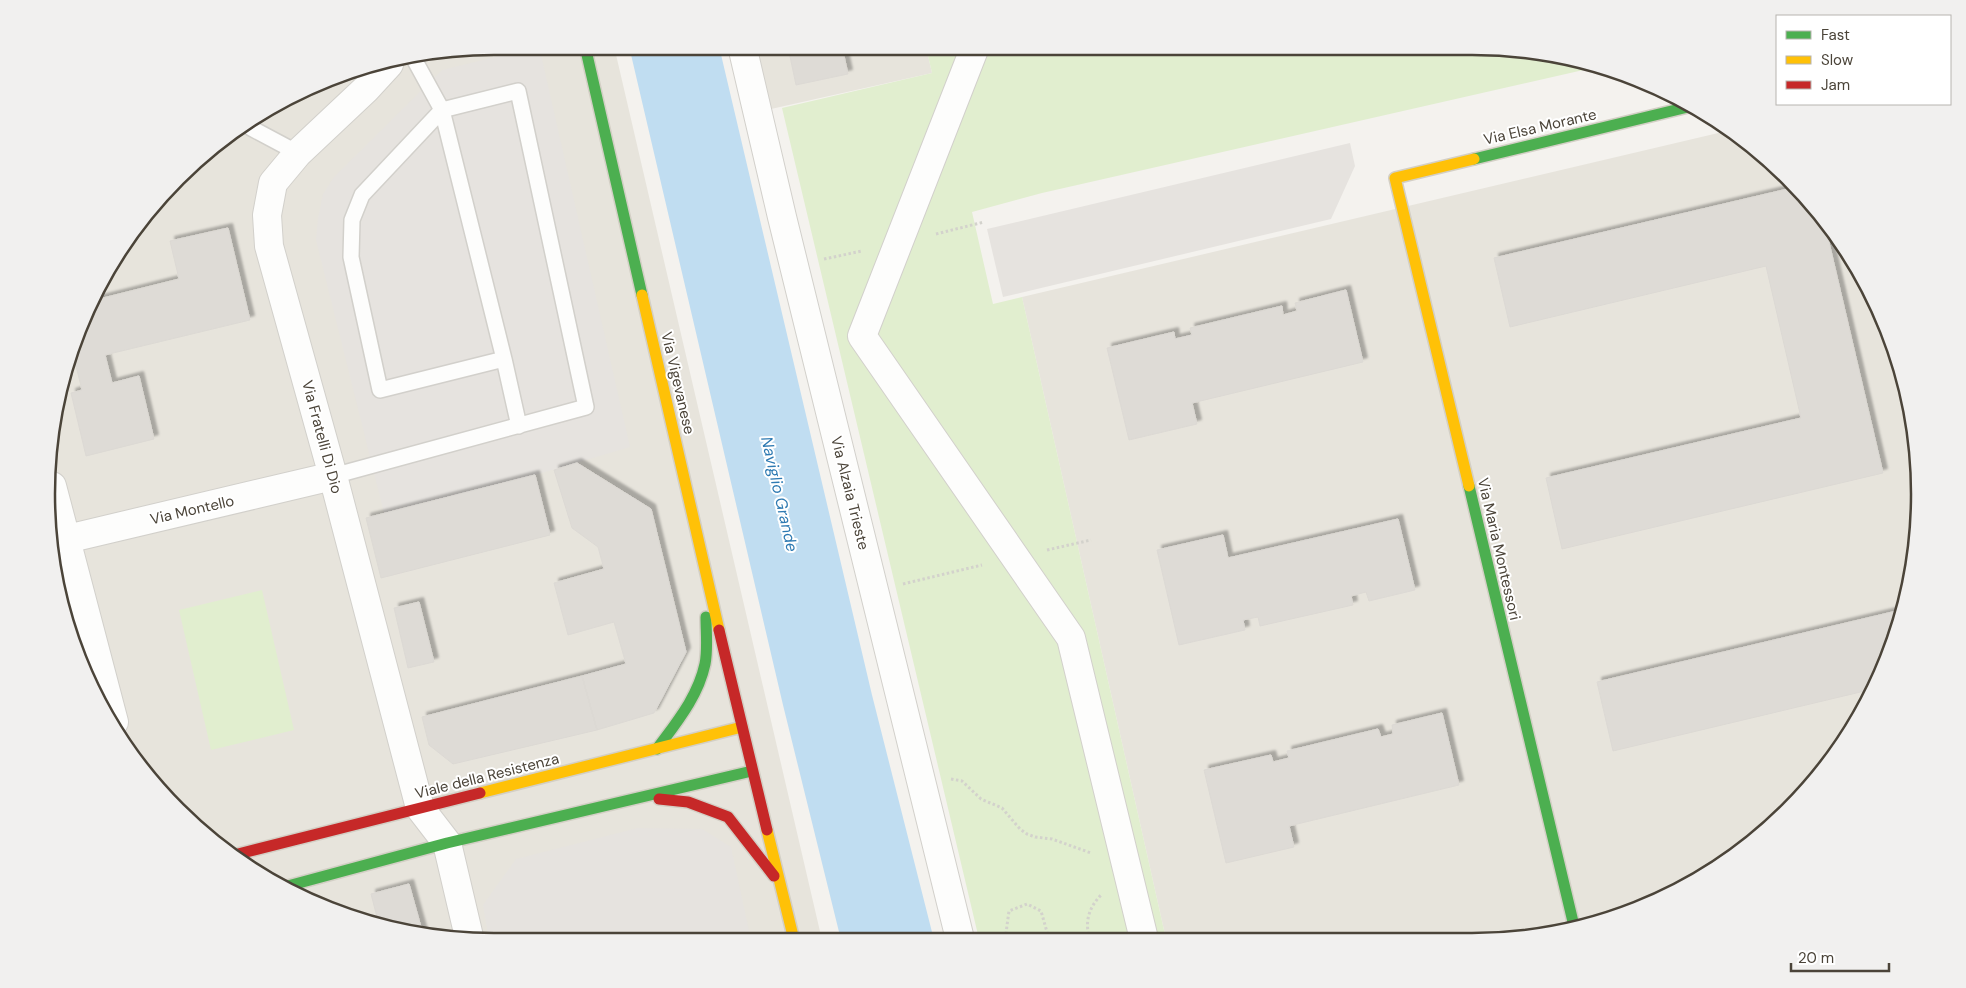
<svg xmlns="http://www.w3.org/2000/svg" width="1966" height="988" viewBox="0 0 1966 988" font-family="'DM Sans',sans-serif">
  <defs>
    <filter id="shadow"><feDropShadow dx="4.5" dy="-4.5" stdDeviation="1" flood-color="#0004"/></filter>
  </defs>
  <rect width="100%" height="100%" fill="#f4f2ee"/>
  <path fill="#e7e4dc" d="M494,46h120l208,894 -357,1 -87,-14 -82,-31 -118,-85 -86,-119 -42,-140 5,-146 51,-136 52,-71 63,-60 129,-69z
    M727,46l199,1 6,26 -188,42z
    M1731,130l13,9 64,60 52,71 36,80 20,85 3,88 -14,87 -31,82 -65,97 -88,77 -78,42 -113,30 -364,1 -144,-642z"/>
  <path fill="#e1eecf" d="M926,47h575l87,14 13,5 -559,127 -70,19 21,92 29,-7 144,642h-187l-197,-831 150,-35z
    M262,590l32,140 -83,20 -32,-140z"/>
  <path fill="#e6e3df" d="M539,46l91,401 -95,28 -151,38 -68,-273 2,-22 5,-24 11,-17 108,-107z
    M1350,143l5,23 -24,53 -328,78 -16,-68z
    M638,828l64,1 29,18 20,93 -262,1 -6,-36 33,-46z"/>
  <path fill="#c0ddf1" d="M629,46h90l153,649 62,245h-93l-58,-235z"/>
  <path fill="#dedbd6" stroke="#dcd9d4" filter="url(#shadow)" d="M788,47h54l6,27 -52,11z
    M1796,187l12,12 16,22 59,252 -321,76 -16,-71 255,-60 -35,-152 -256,61 -16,-69z
    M228,228l22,92 -145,35 7,28 27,-7 15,63 -68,17 -15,-63 11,-3 -6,-24 -6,2 25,-68 84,-21 -9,-38z
    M1346,290l17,72 -171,41 5,21 -68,16 -22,-92 67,-16 1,7 17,-4 -2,-7 92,-22 1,9 14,-4 -2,-8z
    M577,463l74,46 35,143 -32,61 -57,17 -15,-54 44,-12 -12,-42 -46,13 -14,-52 50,-14 -6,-22 -26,-19 -18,-58z
    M535,475l15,60 -169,43 -15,-60z
    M1398,519l17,71 -46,11 -3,-9 -15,4 2,9 -93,21 -2,-9 -15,3 2,10 -66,15 -22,-95 66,-15 5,23z
    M419,602l15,60 -26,6 -14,-60z
    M1905,609l-34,87 -2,-6 -256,61 -16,-69z
    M582,676l15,54 -144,34 -24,-19 -7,-28z
    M1442,713l17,72 -170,41 5,21 -68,16 -22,-93 67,-15 2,7 16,-4 -2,-7 91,-22 3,8 12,-3 -1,-9z
    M409,884l14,50 -47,-8 3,-1 -8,-31z"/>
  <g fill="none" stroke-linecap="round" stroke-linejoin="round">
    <g stroke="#d2d0cb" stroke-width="18">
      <path id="lane" d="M414,59l28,51 62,249 15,67
        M249,124l2,4 47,25
        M333,476l253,-69 -68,-316 -76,19 -80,85 -10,25 -1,37 29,133 124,-31"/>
    </g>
    <g stroke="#d2d0cb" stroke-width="30">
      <path id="street" d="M742,46l40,171 178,722
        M975,47l-113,289 209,302 73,301
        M389,64l-23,25 -68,64 -25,30 -6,32 2,31 64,230 87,332 27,35 23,98
        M52,486l62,236
        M50,543l283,-67"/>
    </g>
    <g stroke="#d3cfc5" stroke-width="14">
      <path id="fast" d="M585,46l57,249
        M1474,159l218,-53
        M1469,486l105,440
        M657,749c19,-26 41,-52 48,-85 3,-15 1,-31 1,-47
        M284,887l163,-44 305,-72"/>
    </g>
    <g stroke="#d3cfc5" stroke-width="14">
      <path id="slow" d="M642,295l77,335
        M1469,486l-74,-308 79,-19
        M480,793l262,-66
        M767,830l27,110"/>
    </g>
    <g stroke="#d3cfc5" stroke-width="14">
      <path id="jam" d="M719,630l48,200
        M659,799l29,3 40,15 46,59
        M238,854l242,-61"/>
    </g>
    <path stroke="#d3d2cc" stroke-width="3" stroke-dasharray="2.5 2.5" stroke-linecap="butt" d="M936,234l48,-12
      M824,259l38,-8
      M1047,550l44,-10
      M903,584l79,-19
      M951,779l11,2 19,18 21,9 18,21 7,5 8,3 17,2 39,14
      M1007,939l-1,-6 3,-22 18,-7 14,7 8,28
      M1090,939c-6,-17 -1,-32 12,-45"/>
    <use href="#lane" stroke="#fdfdfc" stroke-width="15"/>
    <use href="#street" stroke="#fdfdfc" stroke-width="28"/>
    <use href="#fast" stroke="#4caf50" stroke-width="11"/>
    <use href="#slow" stroke="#ffc107" stroke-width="11"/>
    <use href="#jam" stroke="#c62828" stroke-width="11"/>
  </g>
  <g text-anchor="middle" stroke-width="4" stroke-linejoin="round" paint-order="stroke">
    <g font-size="15" fill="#4b4439" stroke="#fff">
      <text transform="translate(1540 127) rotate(-13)" y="5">Via Elsa Morante</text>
      <text transform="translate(678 383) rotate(77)" y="5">Via Vigevanese</text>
      <text transform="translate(322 437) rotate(75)" y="5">Via Fratelli Di Dio</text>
      <text transform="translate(850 493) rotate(76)" y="5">Via Alzaia Trieste</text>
      <text transform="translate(192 510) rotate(-13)" y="5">Via Montello</text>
      <text transform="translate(1499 549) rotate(77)" y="5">Via Maria Montessori</text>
      <text transform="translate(487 776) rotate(-14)" y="5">Viale della Resistenza</text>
    </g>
    <g font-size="16" font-style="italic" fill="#2e7ab2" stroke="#fff">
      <text transform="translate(780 494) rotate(77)" y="6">Naviglio Grande</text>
    </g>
  </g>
  <path d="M0 0H1966V988H0ZM494 55H1472A439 439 0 0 1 1911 494V494A439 439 0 0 1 1472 933H494A439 439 0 0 1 55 494V494A439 439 0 0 1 494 55Z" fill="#f1f0ef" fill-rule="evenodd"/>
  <path fill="none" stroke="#4b4439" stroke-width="2.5" d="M494 55H1472A439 439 0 0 1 1911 494V494A439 439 0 0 1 1472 933H494A439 439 0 0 1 55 494V494A439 439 0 0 1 494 55Z"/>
  <rect x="1776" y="15" width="175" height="90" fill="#ffffff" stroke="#b7b4b0"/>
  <rect x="1786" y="31" width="25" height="8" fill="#4caf50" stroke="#b7b4b0"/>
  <text x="1821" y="40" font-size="15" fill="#4b4439">Fast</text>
  <rect x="1786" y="56" width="25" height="8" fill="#ffc107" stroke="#b7b4b0"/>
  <text x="1821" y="65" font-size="15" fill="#4b4439">Slow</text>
  <rect x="1786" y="81" width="25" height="8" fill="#c62828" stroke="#b7b4b0"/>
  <text x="1821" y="90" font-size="15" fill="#4b4439">Jam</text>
  <path d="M1791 963v8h98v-8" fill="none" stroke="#4b4439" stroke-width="2.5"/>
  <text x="1798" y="963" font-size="15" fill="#4b4439" stroke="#ffffff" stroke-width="4" paint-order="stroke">20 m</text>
</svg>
